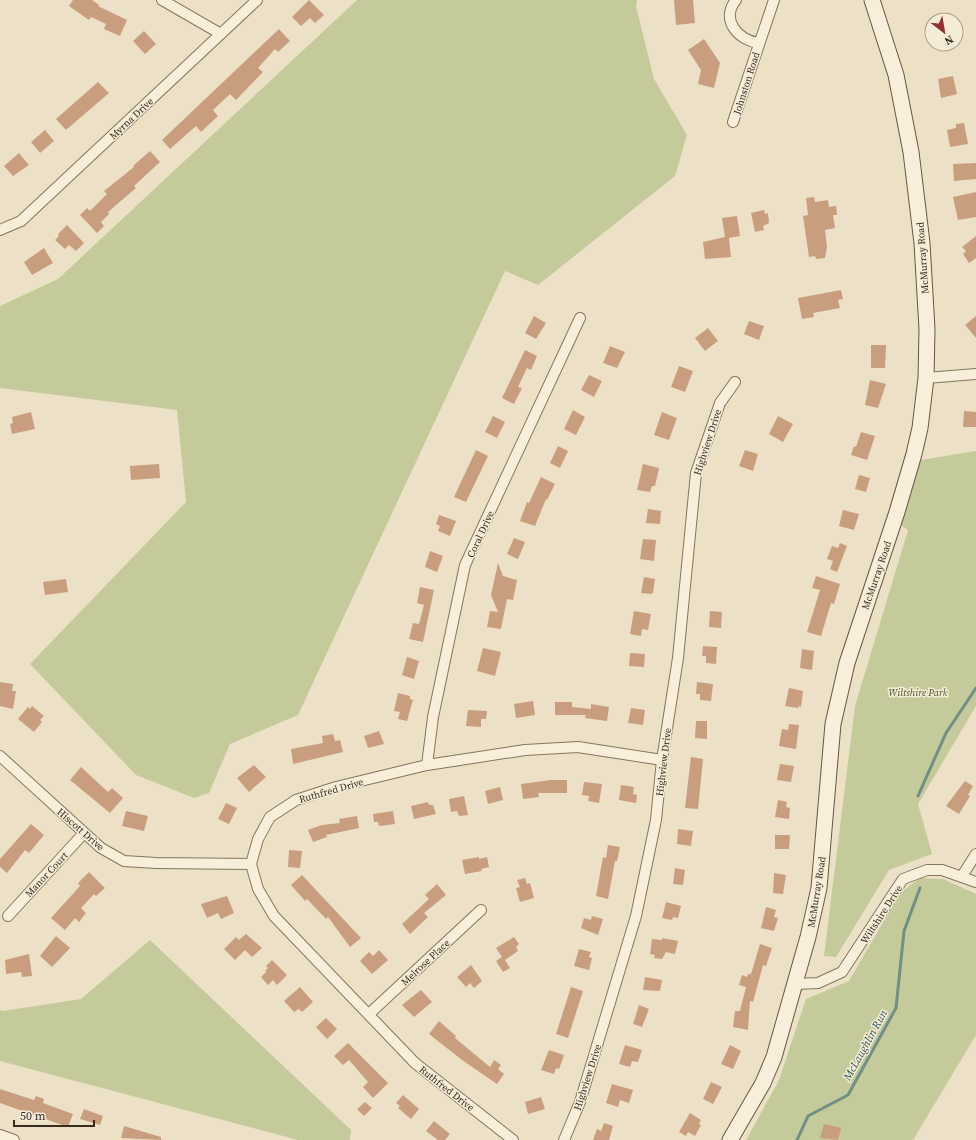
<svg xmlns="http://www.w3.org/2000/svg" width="976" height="1140" viewBox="0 0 976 1140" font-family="'Source Serif 4',serif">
  <rect width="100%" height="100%" fill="#ece1c7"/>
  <path fill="#c5ca9b" d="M357,0h280l-1,6 18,73 33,56 -12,41 -137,109 -33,-14 -207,444 -68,29 -21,49 -15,5 -58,-23 -106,-111 156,-162 -9,-92 -177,-22v-82l58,-27z
    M976,451v255l-58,98 14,50 -43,16 -53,87 -12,-1 31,-250 53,-176 -7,-5 20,-65z
    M920,878l23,1 33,15v141l-63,105h-167l33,-60 27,-81 43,-18 51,-88z
    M150,940l201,190 -1,10h-52l-298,-79v-51l3,1 78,-12z"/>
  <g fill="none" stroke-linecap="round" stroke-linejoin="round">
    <path stroke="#6f8f87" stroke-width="3" d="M918,796l28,-63 30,-45
      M797,1140l11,-24 40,-21 48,-87 8,-77 16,-43"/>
  </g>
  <path fill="#c89e7f" d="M73,0h19l7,5 -1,1 29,14 -7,16 -16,-7 2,-5 -15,-7 -2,3 -20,-14z
    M309,0l15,15 -9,8 -5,-5 -9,8 -9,-9z
    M674,0h19l2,23 -19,2z
    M279,29l11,12 -12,11 -3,-3 -17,19 5,4 -27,28 -6,-6 -17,16 5,6 -17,16 -5,-6 -26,23 -8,-9z
    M144,31l12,13 -11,10 -12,-13z
    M704,39l16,24 -6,25 -16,-4 3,-14 -13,-20z
    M953,76l4,18 -16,4 -3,-19z
    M98,82l11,11 -43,37 -10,-11z
    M964,123l4,21 -18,3 -3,-17 9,-2v-4z
    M45,130l9,11 -14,12 -9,-11z
    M150,151l10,11 -26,24 2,2 -28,24 1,2 -8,8 3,4 -7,7 -17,-18 7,-7 3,3 17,-17 -3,-3 30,-24 -1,-1z
    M19,153l10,12 -16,11 -9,-10z
    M976,163v16l-22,2 -1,-17z
    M976,192v25l-18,3 -5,-23z
    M814,197l1,5 13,-2 1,7 7,-1 1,9h-4l2,13 -10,2 2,17 -2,11 -9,1 -1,-3 -6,1 -6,-41 5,-1 -2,-17z
    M764,210l1,4 3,-1 1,10 -6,3 1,4 -9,2 -4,-19z
    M737,216l3,20 -11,2 2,19 -26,2 -2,-17 22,-5 -3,-19z
    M67,225l17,18 -8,8 -7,-6 -4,4 -10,-9 4,-4 -1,-2z
    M976,236v22l-7,5 -6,-9 3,-3 -4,-4z
    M44,248l9,15 -21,12 -8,-13z
    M841,290l2,9 -5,1 2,8 -27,5 1,4 -12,2 -4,-21z
    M534,316l12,7 -10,16 -11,-6z
    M976,316v22l-11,-13z
    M749,321l15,5 -5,14 -15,-6z
    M708,328l10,13 -13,10 -10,-13z
    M871,345h15l-1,23h-14z
    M610,346l15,6 -8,16 -14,-5z
    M525,350l12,6 -6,14 -4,-2 -9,19 4,1 -8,16 -12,-6z
    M679,366l14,5 -8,21 -14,-5z
    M589,375l13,6 -8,16 -13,-7z
    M870,380l16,4 -8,24 -13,-3z
    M573,410l12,7 -9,18 -12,-6z
    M964,411l12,1v15h-13z
    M31,412l4,17 -23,5 -2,-10 3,-1 -1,-6z
    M662,412l15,6 -8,22 -15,-5z
    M493,416l12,6 -8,16 -12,-6z
    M778,416l15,8 -10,18 -14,-8z
    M861,432l14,4 -8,24 -16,-5 3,-9 2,1z
    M558,446l10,5 -8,17 -10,-5z
    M476,450l12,6 -22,46 -12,-5z
    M745,450l13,4 -5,17 -14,-5z
    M159,464l1,14 -29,2 -1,-14z
    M643,464l16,4 -4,18h-3l-2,6 -13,-2z
    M859,475l11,3 -4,14 -11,-3z
    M541,477l14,7 -8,16 -1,-1 -11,27 -15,-5 7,-19 2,1z
    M648,509l13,2 -1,13 -14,-1z
    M843,510l16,4 -5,16 -15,-4z
    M439,515l17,6 -6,15 -12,-5 2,-5 -4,-2z
    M514,538l11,4 -7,17 -11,-5z
    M643,539l13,1 -2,21 -14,-2z
    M840,543l7,3 -10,26 -7,-3 3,-8 -6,-2 5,-13 6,2z
    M430,551l13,5 -6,16 -12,-5z
    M498,563l5,13 14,4 -4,20 -6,-1 -6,30 -14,-2 3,-16 8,1 -7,-17z
    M816,576l24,8 -6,20 -3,-1 -10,33 -14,-4 13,-42 -8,-2z
    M644,577l11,2 -2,14 -2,1 -10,-1z
    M66,579l2,13 -23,3 -2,-13z
    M420,587l14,3 -11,52 -14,-3 4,-16 6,1 5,-19 -7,-2z
    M634,611l17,3 -3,16 -6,-1 -1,7 -11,-2z
    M710,611l12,1 -1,16 -12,-1z
    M703,646l14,1 -1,17 -10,-1v-7h-4z
    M483,648l18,4 -6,24 -18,-5z
    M802,649l12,2 -2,19 -12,-2z
    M630,653l15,1 -1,13 -15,-1z
    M407,657l12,4 -5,18 -12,-4z
    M0,682l13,2 -1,7h4l-3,18 -13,-3z
    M697,682l16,2 -2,17 -11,-1v-6h-4z
    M789,688l14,3 -2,16 -2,-1 -1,2 -13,-2z
    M398,693l12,3v3l3,1 -6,21 -9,-2 2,-7 -6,-1z
    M533,701l2,14 -19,3 -2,-14z
    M555,702h17v5l19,2v-5l18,3 -2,14 -22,-3 1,-3h-31z
    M32,706l12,10 -4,4 2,2 -8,10 -16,-13 10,-12 2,2z
    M631,708l14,2 -2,15 -15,-2z
    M468,710l19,1 -1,8h-5v8l-15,-1z
    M696,721h11v18l-12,-1z
    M789,724l10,1 -3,24 -17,-3 3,-17 6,1z
    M379,731l5,13 -16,4 -4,-12z
    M333,734l2,7 5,-1 3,12 -50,12 -2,-15 32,-6 -1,-7z
    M691,757l12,2 -5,50 -13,-1z
    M780,764l14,2 -3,16 -14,-2z
    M254,765l12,12 -17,15 -12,-14z
    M81,767l27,25 4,-4 11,10 -13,15 -40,-33z
    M551,780h16v13h-29l1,4 -16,2 -2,-15z
    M965,781l8,5 -5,9 2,1 -11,18 -13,-8z
    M584,782l18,2 -3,19 -11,-2 1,-5 -7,-1z
    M621,785l13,2 -1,7 4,1 -1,8 -17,-3z
    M500,787l3,13 -15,4 -3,-13z
    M464,796l4,19 -9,1 -2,-5 -6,1 -2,-13z
    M778,800l9,2 -1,5 4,1 -1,11 -14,-2z
    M428,802l1,3h4l3,9 -22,5 -3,-13z
    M226,803l11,5 -8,16 -11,-5z
    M126,811l22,5 -4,15 -22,-5z
    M393,811l2,13 -16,2 -1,-4h-4l-1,-8z
    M357,816l2,12 -33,7 1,2 -14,5 -5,-12 14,-5 18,-2 -1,-4z
    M31,824l13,11 -15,18 -4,-3 -18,23 -7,-6v-8z
    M678,829l15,2 -2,15 -14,-2z
    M775,835h15l-1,14h-14z
    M608,845l12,2 -3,14h-2l-7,38 -12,-3 7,-39 3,1z
    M289,850l13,1 -2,17 -12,-1z
    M479,857v2l8,-2 2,10 -8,2 1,2 -17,3 -3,-14z
    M675,868l10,2 -2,15 -10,-1z
    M89,872l16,16 -9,8 -2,-2 -13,14 5,5 -7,9 -4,-4 -10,12 -14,-12 29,-32 -2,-3z
    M774,873l12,2 -3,19 -10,-1z
    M302,875l59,63 -11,9 -22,-30 -2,2 -19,-20 -2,2 -14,-16z
    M525,878l2,6 3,-1 4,15 -14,4 -4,-14 4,-1 -3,-7z
    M437,884l9,11 -22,18 4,4 -18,17 -8,-10 27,-25 -4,-4z
    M227,896l7,17 -13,6 -3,-6 -11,5 -6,-14z
    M666,902l15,4 -3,12 -5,-1 -1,3 -10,-2z
    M766,907l10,3 -2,7 4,1 -4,13 -13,-3z
    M592,916l11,3 -5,16 -17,-7 3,-10 7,2z
    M246,934l16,14 -10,9 -7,-7 -10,10 -11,-11 12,-12 3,3z
    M56,936l14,12 -18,19 -12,-11z
    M514,937l5,7 -3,3 2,4 -13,9 5,8 -7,4 -7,-11 6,-4 -6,-9z
    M662,938l16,3 -3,13 -9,-2 -4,7 -8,-1 1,-3 -5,-1 2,-15 10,1z
    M760,944l12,4 -6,18 -3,-1 -10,37 -3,-1 -2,29 -15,-3 2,-16h5l6,-24 -7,-2 3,-10 5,2 1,-3h3z
    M579,949l12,3 -2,5 3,1 -3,12 -15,-4z
    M379,950l9,10 -16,14 -12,-13 9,-9 4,4z
    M29,954l3,22 -10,1 -1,-5 -15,2 -1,-14z
    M272,960l15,15 -10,10 -4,-5 -5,5 -7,-8 5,-5 -1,-1 3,-3 -2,-2z
    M471,965l11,16 -8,7 -4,-5 -4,4 -9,-10z
    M645,977l17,3 -2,11 -17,-1z
    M300,987l13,15 -11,10 -3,-3 -5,3 -10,-11z
    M571,987l12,4 -15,47 -12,-4z
    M421,990l11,12 -18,15 -12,-12z
    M639,1005l10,4 -7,18 -9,-3z
    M326,1018l11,11 -10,10 -11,-12z
    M439,1021l17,15 -1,2 35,29 4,-7 7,5 -3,4 6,5 -7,10 -35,-24 -33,-26z
    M348,1043l40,40 -15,15 -10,-11 5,-5 -19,-22 -6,5 -9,-9z
    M625,1045l17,5 -4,12 -6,-1 -2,6 -11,-3z
    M730,1045l11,6 -8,18 -12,-5z
    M549,1050l15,5 -5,14 -3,-1 -2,6 -13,-4z
    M711,1082l11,5 -9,17 -10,-5z
    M612,1084l21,6 -4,13 -9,-3 -2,7 -12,-4z
    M0,1089l34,11 2,-4 8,3 -1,4 30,11 -5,13 -68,-24z
    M403,1095l16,14 -8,10 -13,-11 2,-2 -4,-3z
    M541,1097l4,12 -17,5 -3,-12z
    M365,1102l7,6 -8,8 -7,-7z
    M84,1109l19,7 -3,9 -20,-6z
    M690,1113l11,7 -2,4 2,1 -6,11 -7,-4 -2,4 -7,-4z
    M434,1121l16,13 -5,6h-7l-12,-9z
    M604,1123l9,3 -4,14h-16l4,-11 4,2z
    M824,1124l17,4 -3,12 -18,-2z
    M124,1126l37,11v3l-40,-2z"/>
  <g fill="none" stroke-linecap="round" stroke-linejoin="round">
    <g stroke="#87745d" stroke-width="12">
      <path id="minor" d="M162,0l59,34
        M736,0c-16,20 2,40 23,43
        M733,122l41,-122
        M0,230l21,-9 236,-221
        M926,378l50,-4
        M0,756l101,92 23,13 32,2 95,1
        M427,765l6,-48 32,-152 115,-247
        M962,876l14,-22
        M8,916l76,-83
        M795,984l23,-1 24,-11 61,-93 24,-9h15l34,12
        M369,1014l112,-104
        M0,1135l14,5
        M513,1140l-98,-77 -141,-147 -16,-27 -7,-25 7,-25 12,-22 26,-17 40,-13 91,-22 98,-15 53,-3 84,13
        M564,1140l16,-38 56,-186 20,-96 6,-60 16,-102 18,-185 24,-70 15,-21"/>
    </g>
    <g stroke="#695540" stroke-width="17">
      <path id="secondary" d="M730,1140l33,-57 11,-26 34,-120 11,-49 14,-164 14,-61 50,-151 17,-58 6,-26 6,-50 1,-49 -5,-86 -11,-91 -15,-77 -24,-75"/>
    </g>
    <use href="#minor" stroke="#f7efda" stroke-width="10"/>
    <use href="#secondary" stroke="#f7efda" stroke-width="15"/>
  </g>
  <g text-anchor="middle" stroke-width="3" stroke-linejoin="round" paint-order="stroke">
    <g font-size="10" fill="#382c20" stroke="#f4ecd7">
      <text transform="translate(746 83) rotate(-72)" y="4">Johnston Road</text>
      <text transform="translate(131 118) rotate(-43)" y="4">Myrna Drive</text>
      <text transform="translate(922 258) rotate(-94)" y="4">McMurray Road</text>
      <text transform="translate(707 442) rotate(-72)" y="4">Highview Drive</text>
      <text transform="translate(480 534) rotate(-65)" y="4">Coral Drive</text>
      <text transform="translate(876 575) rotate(-71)" y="4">McMurray Road</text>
      <text transform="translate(663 762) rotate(-83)" y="4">Highview Drive</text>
      <text transform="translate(331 790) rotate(-16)" y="4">Ruthfred Drive</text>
      <text transform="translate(81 829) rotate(41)" y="4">Hiscott Drive</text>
      <text transform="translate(46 874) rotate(-47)" y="4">Manor Court</text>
      <text transform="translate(816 892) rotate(-81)" y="4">McMurray Road</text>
      <text transform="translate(881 914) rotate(-57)" y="4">Wiltshire Drive</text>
      <text transform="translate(425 962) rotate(-43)" y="4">Melrose Place</text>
      <text transform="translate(587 1077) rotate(-72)" y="4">Highview Drive</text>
      <text transform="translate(447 1088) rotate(38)" y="4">Ruthfred Drive</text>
    </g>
    <g font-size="10" font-style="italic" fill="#495428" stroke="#f4ecd7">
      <text x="918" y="696">Wiltshire Park</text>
    </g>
    <g font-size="11" font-style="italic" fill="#305755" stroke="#f4ecd7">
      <text transform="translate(865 1045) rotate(-61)" y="4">McLaughlin Run</text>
    </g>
  </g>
  <g transform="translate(944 32) rotate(149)"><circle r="19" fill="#f4ecd7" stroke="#a99f8e"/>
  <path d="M0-3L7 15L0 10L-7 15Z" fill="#933031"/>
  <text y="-6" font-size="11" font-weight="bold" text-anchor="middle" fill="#382c20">N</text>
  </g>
  <path d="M14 1120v6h80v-6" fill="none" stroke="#382c20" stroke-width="2"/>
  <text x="20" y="1120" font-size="12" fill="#382c20" stroke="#f4ecd7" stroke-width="3" paint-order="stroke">50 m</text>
</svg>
